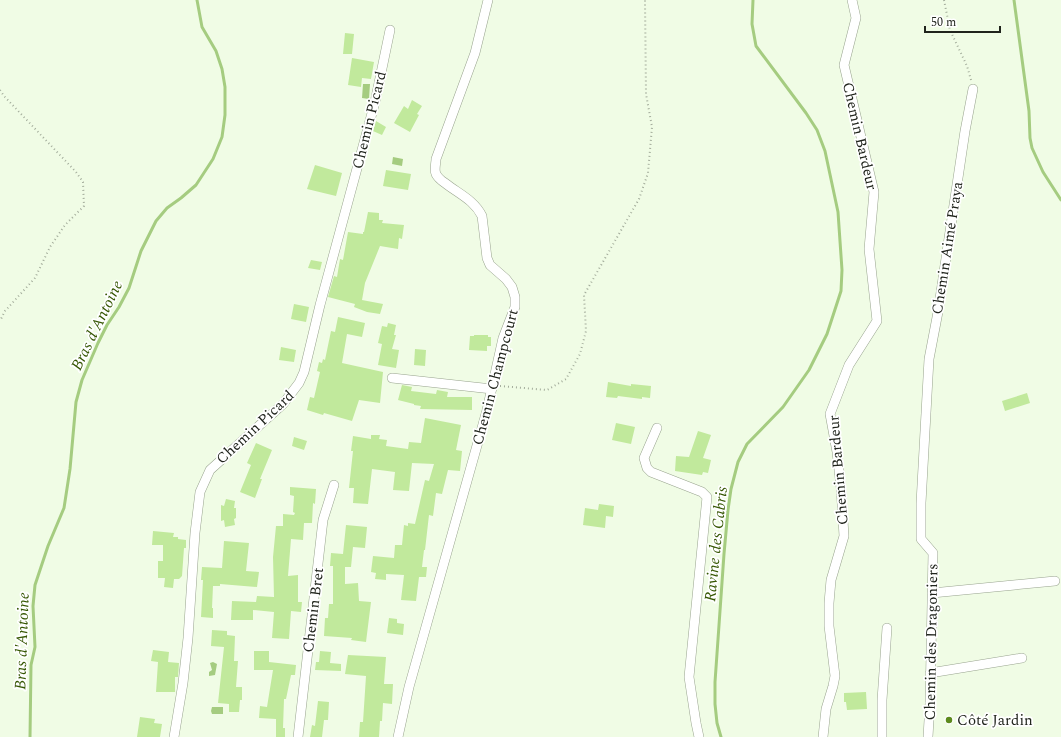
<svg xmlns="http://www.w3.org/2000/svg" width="1061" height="737" viewBox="0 0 1061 737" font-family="Spectral,serif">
  <rect width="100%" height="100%" fill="#f0fce5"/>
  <path fill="#a5cc80" d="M363,84h7l-1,15 -7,-1z
    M393,157l10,2 -1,7 -10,-2z
    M213,662l4,2 -2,11 -6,1v-4l3,-2 -2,-7z
    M212,707h11v7h-11l-1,-3z"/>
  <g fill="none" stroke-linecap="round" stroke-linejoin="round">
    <path stroke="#a5cc80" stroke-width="3" d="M1014,0l15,111 1,27 2,10 11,24 18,28
      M30,737l1,-72 4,-18 -2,-41 2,-21 13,-39 16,-38 6,-39 6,-67 6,-22 16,-37 9,-18 12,-18 10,-19 12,-37 15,-30 11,-13 14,-10 15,-13 17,-26 9,-22 3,-22v-28l-3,-18 -6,-18 -14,-24 -5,-27
      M721,737l-4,-14 -2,-19v-22l9,-128 4,-44 3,-21 7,-27 9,-18 36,-37 26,-37 18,-36 14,-43 1,-21 -4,-58 -13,-61 -8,-21 -11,-17 -50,-67 -4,-22 1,-24"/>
  </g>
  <path fill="#c1e99c" d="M345,33l9,1 -2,20h-9z
    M352,58l22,4 -3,17 -9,-1 -1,9 -13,-2z
    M412,100l10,6 -5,8 2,1 -9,17 -16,-9 10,-17 4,3z
    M376,121l10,6 -4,8 -9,-4z
    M315,165l27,8 -6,23 -29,-7z
    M386,170l25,4 -3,16 -25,-4z
    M368,212l11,1v7h4l-1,3 22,2 -2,14 -3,-1 -1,11 -18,-3 -15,37 -3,17 21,4 -3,10 -13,-2 -13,-5 1,-3 -27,-7 6,-21 3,1 3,-18 3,1 5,-28 15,2v-2h1z
    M311,260l11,2 -2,8 -12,-2z
    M294,304l15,3 -3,15 -15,-3z
    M338,317l27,6 -3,14 -15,-3 -5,29 41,9 -3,31 -21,-3 -7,21 -28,-8 -1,2 -16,-5 3,-13 4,1 6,-26 -3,-1 2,-9 3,1 1,-4 2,1 6,-29 4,1z
    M388,323l8,2 -2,10h2l-4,14 7,1 -3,18 -18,-3 4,-21 -4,-1 4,-17 5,1z
    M474,335h14v2h3v9h-4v5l-18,-1 1,-14h4z
    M281,347l15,3 -2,12 -15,-2z
    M415,349l11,1 -1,16 -11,-1z
    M608,382l23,4v-2l20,2 -1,12 -8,-1v2l-24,-3 -1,2 -11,-1z
    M402,385l10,2 -1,4 25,3 1,-4 11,2 -1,5h25v13l-52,-1 1,-3 -7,-1v-1l-16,-4z
    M1027,393l3,10 -25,8 -3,-10z
    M425,418l36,7 -5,25 6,1 -2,20 -12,-1 -6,24 -6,-1 -3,23 -4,-1 -4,35h-1l-2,17h5l-1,10h-7l-3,24 -15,-1 3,-25 -18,-1v6l-11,-1 1,-6 -5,-1 2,-16 21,2 1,-13h7l2,-20 4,1v-3l7,1 10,-44 4,1 5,-17 -22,-1 -3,28 -16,-1 2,-18 -23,-3 -4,35 -15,-1 1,-15h-5l4,-37h-2l2,-15 18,3v-4h9l-1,4 8,1 -1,6 22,3 1,-7 12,1z
    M616,423l19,4 -4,17 -19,-4z
    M698,431l13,4 -8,23 8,2 -3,13 -5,-1 -1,3 -27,-4 1,-15 13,1z
    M294,437l13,4 -3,9 -12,-4z
    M256,443l16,7 -12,29h2l-7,19 -15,-6 11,-27 -4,-2z
    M290,487l26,2 -1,15 -2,-1 -1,20h-8l-1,17 -12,-1 -3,37 10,-1v27h4l-1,10 -10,-1 -2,28 -17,-1 2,-26 -21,-2v10h-22l1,-19 24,1 1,-6 17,1 -1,-40 3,-31h7v-12l11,1 1,-2 -2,-1 1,-16 -4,-1z
    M226,499l9,2 -1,7h2v10l-2,1 1,6 -10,2 -1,-7 -3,1v-16l3,1z
    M599,504l15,2 -1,11 -7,-1 -1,12 -22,-3 2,-17 13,2z
    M346,525l21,2 -2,21 -12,-1 -2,20h-6v17l13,-1 1,18 12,1 -5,40 -15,-2 1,-2 -28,-2 1,-18h3l1,-14h4v-38h-3l1,-13 12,1z
    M153,531l21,2 -1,4h5v2l8,1v8h-2l-2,28 -3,3h-5l-1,9 -9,-1 1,-9h-7v-17h5v-16h-11z
    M224,541l25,2 -3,28 13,1 -2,15 -37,-3v2h-7l-1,22h1v10l-12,-1 2,-37h-2l1,-13 20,1z
    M389,618l8,1v4l7,1 -1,11 -16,-2z
    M212,630l15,1v4l8,1 -1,25h4l-2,26h6v13h-2l-1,12h-10v-8l-11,-1 6,-56 -13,-1z
    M153,650l16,2 -1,10 11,1 -1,14h-3v15h-19l2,-30 -7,-1z
    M254,651h15v11l27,3 -1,10h-4l-5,24h-2l-1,29h2v9h-9v-18l-17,-1 1,-12 7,1 6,-37h-19z
    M320,651l11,1 -1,11 11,1v7l-26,-1 1,-8h3z
    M348,655l38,2 -2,27h9l-1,20 -9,-1 -1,18h-2l-1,16h-20l1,-15h3l3,-46 -21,-2z
    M866,692l1,17 -20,1 -1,-8h-2v-9z
    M318,701l11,1 -1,18h-4l-2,17h-12l2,-12 3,1z
    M140,717l15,2 -1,4 8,1 -2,13h-23z"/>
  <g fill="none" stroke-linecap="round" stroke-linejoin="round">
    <g stroke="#98a38e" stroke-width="10">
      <path id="street" d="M392,378l100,11
        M657,428l-13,30 3,10 4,4 51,20 5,5 -18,180 7,46 3,14
        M932,593l123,-12
        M930,673l92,-15
        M174,737l9,-54 5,-45 7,-105 5,-41 10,-22 73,-66 16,-21 5,-11 16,-67 55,-203 15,-72
        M298,737l25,-217 11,-35
        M398,737l11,-50 78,-277 16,-72 12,-31v-10l-3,-10 -6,-8 -16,-14 -3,-7 -5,-42c-8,-16 -23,-22 -37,-33 -3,-2 -7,-5 -9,-9 -2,-4 0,-11 0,-15l39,-106 13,-53
        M823,737l3,-28 7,-23 2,-10 -6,-50v-23l2,-23 13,-44 -3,-48 -4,-36 -7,-38 19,-49 28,-44 -8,-72 5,-57 -30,-127 12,-47 -4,-18
        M882,737v-37l5,-72
        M928,737l2,-34 3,-150 -12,-14v-36l8,-144 9,-47 27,-181 8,-42"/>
    </g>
    <path stroke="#a3ac9b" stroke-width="2" stroke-dasharray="1 3" stroke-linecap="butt" d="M944,0l6,30 17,36 4,14
      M0,90l4,6 72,76 7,10 1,24 -19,19 -15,22 -15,31 -30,33 -5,10
      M500,386l47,4 19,-11 14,-25 6,-23 -2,-36 55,-96 9,-26 4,-46 -6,-33 -1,-94"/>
    <use href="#street" stroke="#fff" stroke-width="9"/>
  </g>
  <circle fill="#5c8a1d" stroke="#fff" stroke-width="1.5" cx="949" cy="720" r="4"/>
  <g text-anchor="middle" stroke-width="3.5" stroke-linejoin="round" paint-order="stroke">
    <g font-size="15" fill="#20241c" stroke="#fff">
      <text transform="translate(369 120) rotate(-76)" y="5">Chemin Picard</text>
      <text transform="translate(860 136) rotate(77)" y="5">Chemin Bardeur</text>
      <text transform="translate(947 248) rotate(-81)" y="5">Chemin Aimé Praya</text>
      <text transform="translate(495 377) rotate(-75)" y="5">Chemin Champcourt</text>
      <text transform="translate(255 427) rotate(-43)" y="5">Chemin Picard</text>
      <text transform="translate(838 470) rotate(-95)" y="5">Chemin Bardeur</text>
      <text transform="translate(313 610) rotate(-83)" y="5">Chemin Bret</text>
      <text transform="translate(931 642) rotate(-89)" y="5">Chemin des Dragoniers</text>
    </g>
    <g font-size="15" fill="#20241c" stroke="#fff" text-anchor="start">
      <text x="957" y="725">Côté Jardin</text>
    </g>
    <g font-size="16" font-style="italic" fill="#365703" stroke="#fff">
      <text transform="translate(96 325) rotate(-64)" y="6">Bras d'Antoine</text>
      <text transform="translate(715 544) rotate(-84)" y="6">Ravine des Cabris</text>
      <text transform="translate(21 641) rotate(-88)" y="6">Bras d'Antoine</text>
    </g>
  </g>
  <path d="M925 26v6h75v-6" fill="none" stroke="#20241c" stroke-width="2"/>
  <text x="931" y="26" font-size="12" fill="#20241c" stroke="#ffffff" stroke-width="3" paint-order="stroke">50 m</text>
</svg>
